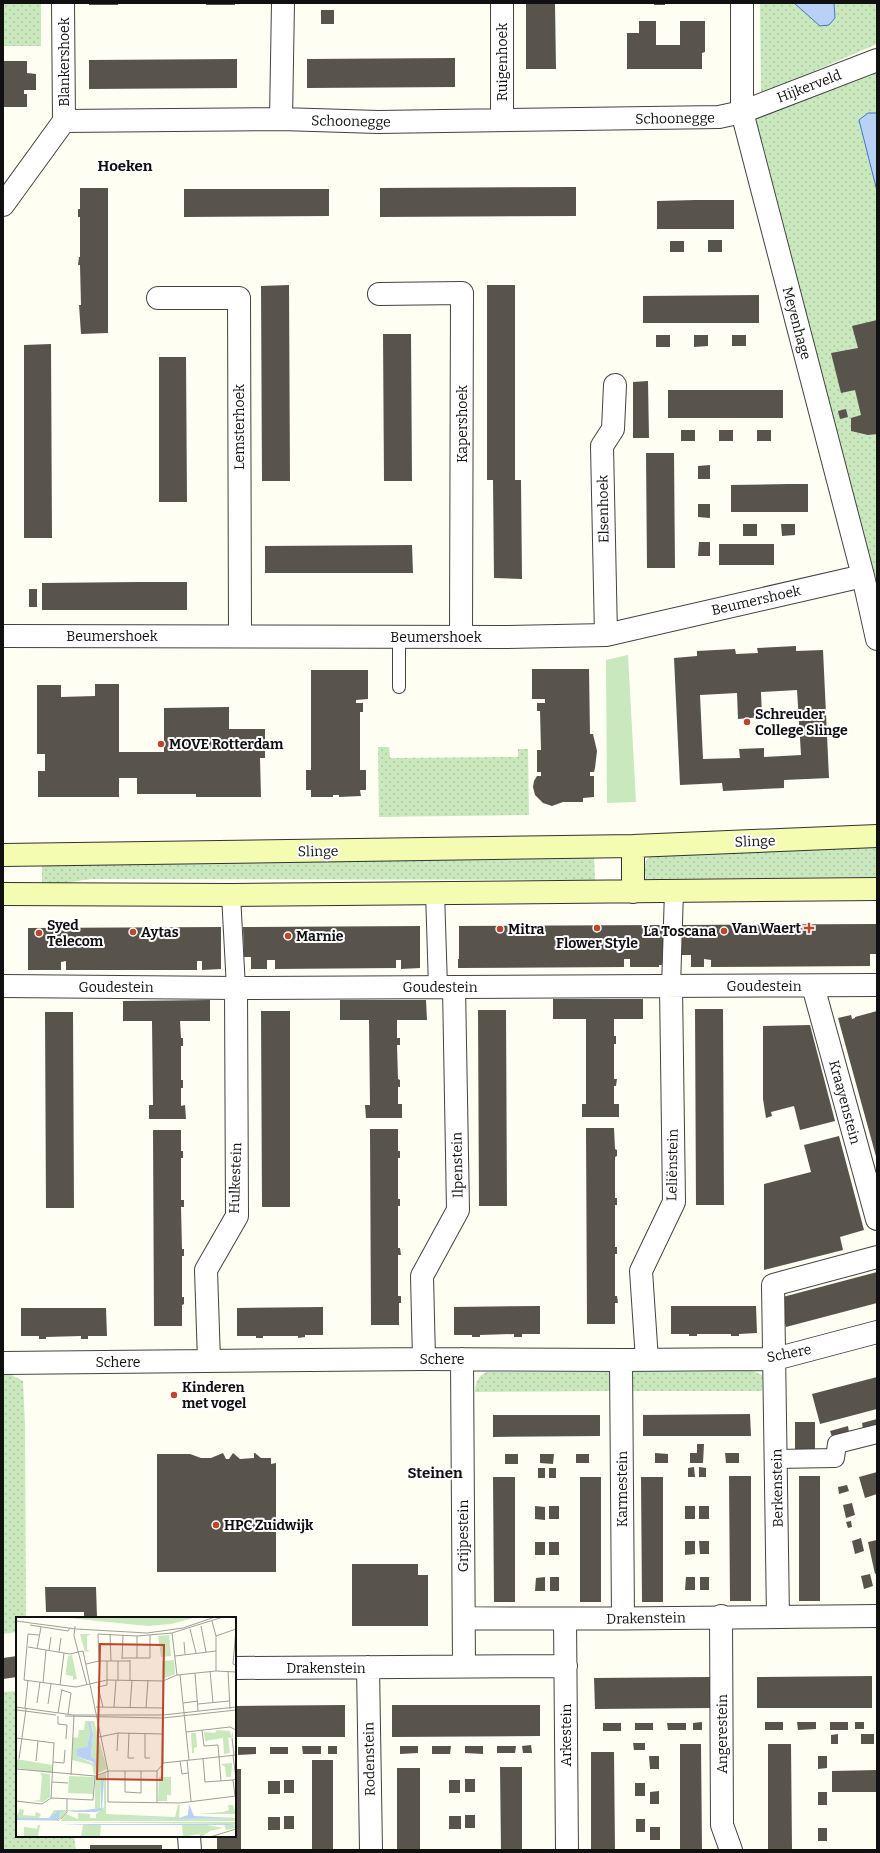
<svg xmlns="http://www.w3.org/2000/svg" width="880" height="1853" viewBox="0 0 880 1853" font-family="Bitter,serif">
  <defs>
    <pattern id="grass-dots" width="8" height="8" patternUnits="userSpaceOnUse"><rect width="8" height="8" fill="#cae8bd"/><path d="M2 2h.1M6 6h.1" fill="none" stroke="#acc6a1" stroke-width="1.8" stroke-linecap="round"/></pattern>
  </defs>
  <rect width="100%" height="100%" fill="#fefef3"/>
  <path fill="url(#grass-dots)" d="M3,3h38v43h-38z
    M760,3h34l26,23 15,-8 -1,-15h43v41l-116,50z
    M877,71v42h-9l-9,7 18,71v393l-123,-455 2,-10 3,-1z
    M378,747h11l1,11 128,-1v-8h10l1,66 -150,2z
    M877,845v32l-231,2 -2,-12 3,-8 9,-4z
    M594,857l1,23 -503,-1 -50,7v-27z
    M753,1371l9,4v16h-132v-19z
    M486,1372h130v19l-141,1c1,-10 2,-15 11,-20z
    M10,1374l13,7 2,44 1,193h-9v14l-14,2v-259z
    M17,1691v145h57l2,14h-73v-158z"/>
  <path fill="#cae8bd" d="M628,655l8,147 -29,1 -1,-143z"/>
  <path fill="#b9d1f4" stroke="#4375c9" d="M794,3h40l1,15 -6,7 -9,1z
    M868,113h9v78l-18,-71z"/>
  <path fill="#58544c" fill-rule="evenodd" d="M89,3h29v2h-29z
    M206,3h29v2h-29z
    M526,3h29l1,66h-30z
    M654,3h11v2h-11z
    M321,10h13v14h-13z
    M639,21h17v24h24v-24h25v31l-3,1v16h-75v-36h12z
    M455,58v29l-148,1v-29z
    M237,59v29l-148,1v-29z
    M3,61h24v12l9,1v16h-12v4h3v13h-24z
    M576,187v29l-196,1v-29z
    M80,188h28v145l-27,1 -2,-29h2l-1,-40h-2l1,-8h1v-40h-2v-8h2z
    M184,189h145v27l-145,1z
    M695,200h39v29h-77v-28z
    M708,240h14v12h-14z
    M670,241h14v11h-14z
    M289,285l1,196h-28l-1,-195z
    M487,285h28v195h6l1,99 -28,-1 -1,-98h-6z
    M759,295v28h-116v-27z
    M877,320v114l-9,1 -17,-4v-13l10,-3 -6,-25 -14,3 -10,-40 27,-5 -6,-22z
    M383,334h28l1,147h-28z
    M656,335h14v12h-14z
    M694,335h14v11l-14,1z
    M732,335h14v11h-14z
    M51,344l1,194h-28v-193z
    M159,357h27l1,145h-28z
    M648,381l1,57h-16v-56z
    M668,390h115v28h-115z
    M846,409l2,8 -8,2 -2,-8z
    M681,430h14v11h-14z
    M719,430h14v11h-14z
    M757,430h14v11h-14z
    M646,453h28l1,115h-28z
    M710,465v14h-12v-13z
    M789,484h19v28h-77v-27z
    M698,504h12v14l-12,-1z
    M743,524h14v12h-14z
    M781,524h14v11l-13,1z
    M699,542h11v14h-12z
    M719,544h55v21h-55z
    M412,545l1,28h-148v-27z
    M138,582h49v28h-145v-27z
    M29,589h8v18h-8z
    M796,646v5l27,-1 6,128 -45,2v8l-61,3 -1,-8 -42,2 -6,-127 23,-2v-5l38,-2 1,5 22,-1 -1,-5zM797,690l4,65 -37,2v-9l-25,1 1,9 -37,1 -3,-64 37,-2 1,26 24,-2 -1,-25z
    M532,669h57l1,65h3l4,17 -2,17 -1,4h-4v4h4v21l-11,1v4h-20l-11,4 -9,-3 -8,-8 -2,-8 1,-6 3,-5h4v-4h-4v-22h4l-1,-39h-3v-8h8v-4h-13z
    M311,670h57v29l-12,1v3h7v9h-3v58h6v20h-6l1,6 -22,1v-2h-6v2h-22v-7h-5v-20h5z
    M95,684h24v68h45v-44l65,-1v22h36v29h-5l1,39h-65v-3h-59v-16h-18v19h-81v-26h7v-17h-8v-69h24v12l34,-1z
    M877,924v30h-7v12l-159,1v-7l-7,-1v8h-13v-12h-10v-30z
    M664,925v40h-5v2h-29v-8h-6v8l-166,1v-9h1v-33z
    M420,926v42l-19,1v-9h-5v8l-121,1v-9h-8v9h-16v-12h-7l-1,-30z
    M221,927v42l-19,1v-9h-5v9h-131v-9l-5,1v8h-33v-42z
    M553,999h90v20h-29v17h2v8h-2v35h3l-1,7h-2v18h5v13h-37v-13h4v-85h-33z
    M210,1000v21h-30l1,17h2v8h-2v34h2v8h-2v18l4,-1 1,14h-37v-14h4l-1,-84h-29v-20z
    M340,1000h86l1,20h-30v18h3v7h-3l1,34 2,1v7h-2v17h4v14h-36l-1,-13h5l-1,-85h-29z
    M695,1009h28l1,196h-28z
    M478,1010h28l1,196h-28z
    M261,1011h29v196h-28z
    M877,1011v149l-39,-142 13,-3 1,4 3,-1v-1z
    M45,1012h28l1,196h-28z
    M810,1025l25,96 -35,9 -6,-24 -23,6 1,4 -6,2 -3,-19v-73z
    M586,1128h28l1,21 2,1v6l-2,1v41h2v7h-2v42h2v7h-2v42h2l1,7h-3v21h-28z
    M370,1129h28v22h2v7h-2v41h2v7h-2v42h2l1,7h-3v41h3v7h-2v22h-28z
    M153,1130h28v21h2v7h-2v42h3v7h-3l1,42h2v7h-2v41h2v7l-2,1v21h-28z
    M839,1136l25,94 -24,7 3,13 -79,20v-86l47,-12 -7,-27z
    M877,1272v31l-91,24 -7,-29z
    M540,1306v28h-18v3h-8v-3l-34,1v2h-8v-2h-18v-28z
    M671,1306h85l1,27 -18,1v2h-8v-2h-34v2h-8v-2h-18z
    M323,1307v28h-18v2l-7,1v-2h-35v2h-7v-2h-19v-28z
    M21,1308h85l1,28h-19v3h-7v-3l-35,1v2h-7v-3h-18z
    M877,1377v32l-57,15 -8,-30z
    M750,1414l1,22h-108v-21z
    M493,1415h107v21l-107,1z
    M877,1419v6l-14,4 -1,-6z
    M795,1422h20v29h-20z
    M848,1426l1,6 -17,5 -2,-6z
    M697,1444h7l-1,19h-13v-10h7z
    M223,1453l3,6h3l4,-6 7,6 14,-1v-5h1l6,5h10v6l5,-1v109h-119v-118h33l11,4h10z
    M655,1453l13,1v9h-13z
    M725,1453h14v10h-13z
    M505,1454h13v10h-13z
    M540,1454h14l-1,10 -13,-1z
    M576,1454h13v9h-13z
    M694,1467l1,10h-7v-9z
    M699,1467l7,1v9h-7z
    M538,1468h7v10h-7z
    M549,1468h7v10h-7z
    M877,1472v22l-12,4 -6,-21z
    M729,1476h22v125h-21z
    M799,1476h21v125h-21z
    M493,1477h22v125h-21z
    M580,1477h21v125h-21z
    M641,1477h22v125h-21z
    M847,1485l2,6 -10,3 -1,-7z
    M852,1503l3,12 -9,3 -3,-13z
    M535,1506l10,1v13l-10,-1z
    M549,1506h10v13h-10z
    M685,1506h10v13h-10z
    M699,1506h10v13h-10z
    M851,1521l1,6 -4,1 -2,-6z
    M861,1538l3,13 -9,3 -3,-13z
    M877,1540v33l-2,1 -7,-32z
    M685,1541h10v13l-10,1z
    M699,1541h10v13h-9z
    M535,1542h10v13h-10z
    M549,1542h10v13h-10z
    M352,1564h66v11h10v51h-76z
    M870,1574l3,12 -9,3 -3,-13z
    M545,1577v14h-10l1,-13z
    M550,1577h9v14h-9z
    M686,1577h9v13h-10z
    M700,1577h9v13h-9z
    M45,1587h51l1,30h-13v-5h-38z
    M17,1656v21l-14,2v-21z
    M872,1676v32h-115v-31z
    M710,1677v31l-115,1 -1,-31z
    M345,1705v32h-110v-31z
    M392,1705h148v31l-148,1z
    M702,1722v8h-9v-7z
    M765,1722h18v8h-18z
    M797,1722h19v7l-18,1z
    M830,1722h18v8h-18z
    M855,1722h9v7h-9z
    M603,1723h18v8h-18z
    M635,1723h18v7h-18z
    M667,1723h19v7h-18z
    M838,1734v10h-7v-9z
    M861,1734h13v10h-13z
    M633,1743h12v7h-11z
    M680,1744h21l1,106h-22z
    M768,1744h23l1,106h-24z
    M531,1745l1,8h-9l-1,-7z
    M302,1746h19v8h-18z
    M328,1746h9v8h-9z
    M400,1746h18v7l-18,1z
    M432,1746h19l-1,8h-18z
    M465,1746h18v8l-18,-1z
    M497,1746h19l-1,7h-18z
    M238,1747h18v7l-18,1z
    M270,1747h18v7h-18z
    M591,1752h23l1,98h-24z
    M649,1756h10v13h-9z
    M818,1756h9v12l-9,1z
    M312,1760h21v90h-21z
    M500,1767h22v83h-21z
    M397,1768h23v82h-23z
    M235,1769h6v81h-24v-14h18z
    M877,1770v22h-45v-21z
    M465,1779h10v13h-10z
    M284,1780h10v13h-10z
    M449,1780h11v13h-11z
    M268,1781h12v13h-12z
    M635,1783h10v13h-10z
    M659,1791v13h-9v-12z
    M818,1792h9v13h-9z
    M465,1815h10v13h-10z
    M284,1816h10v13h-10z
    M449,1816h12v13h-12z
    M268,1817h12v13h-12z
    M636,1819h9v13h-9z
    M650,1827h10v13h-10z
    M818,1828h9v13h-9z
    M90,1845h72v5h-72z"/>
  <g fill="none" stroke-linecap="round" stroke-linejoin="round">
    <g stroke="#434343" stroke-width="14">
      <path id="service" d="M399,687v-51"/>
    </g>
    <g stroke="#434343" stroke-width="20">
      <path id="pedestrian" d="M435,892l3,95
        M231,895l5,93
        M671,987l3,-96
        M776,1459l59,-1 2,-14 40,-10"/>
    </g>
    <g stroke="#434343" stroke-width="24">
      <path id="minor" d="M63,3l1,118
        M502,3v117
        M742,3v109l121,464 14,63
        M281,119l2,-116
        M3,205l61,-84 217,-2 97,3 341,-5 23,-5 135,-52
        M379,294l83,-1 -1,344
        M158,298h81l1,338
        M606,635l-4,-189 11,-17 2,-44
        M3,636l501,1 102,-2 257,-59
        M3,986l233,2 641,-3
        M813,986l64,233
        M424,1359l-2,-83 36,-66 -4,-223
        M462,1359l2,307
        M621,1360l2,258
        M647,1360l-6,-89 33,-69 -3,-215
        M209,1361l-3,-91 31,-54 -1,-228
        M3,1363l421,-4 197,1 154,-1 102,-27
        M721,1616l1,209 9,25
        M778,1617l-5,-332 104,-28
        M464,1618c138,2 275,-1 413,-2
        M565,1619l2,231
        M368,1667l3,183
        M235,1668l331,-2
        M189,1836l1,14"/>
    </g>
    <g stroke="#323232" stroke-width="24">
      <path id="secondary" d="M633,846v46
        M3,855l630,-9 244,-10
        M3,894l228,1 646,-6"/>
    </g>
    <use href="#service" stroke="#fff" stroke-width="12"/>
    <use href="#pedestrian" stroke="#fff" stroke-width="18"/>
    <use href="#minor" stroke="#fff" stroke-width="22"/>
    <use href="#secondary" stroke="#f3fcb1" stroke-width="22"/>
  </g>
  <g fill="#bc452c" stroke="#fff" stroke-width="1.5">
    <circle cx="747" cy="722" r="4"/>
    <circle cx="161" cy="744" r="4"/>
    <circle cx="597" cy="928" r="4"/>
    <path d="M807 922h4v4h4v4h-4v4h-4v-4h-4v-4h4z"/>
    <circle cx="500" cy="929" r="4"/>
    <circle cx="724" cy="931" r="4"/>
    <circle cx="133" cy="932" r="4"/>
    <circle cx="39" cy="933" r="4"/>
    <circle cx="288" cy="936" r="4"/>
    <circle cx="174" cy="1395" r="4"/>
    <circle cx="216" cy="1525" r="4"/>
  </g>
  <g text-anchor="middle" stroke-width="4" stroke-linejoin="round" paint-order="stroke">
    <g font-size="14" fill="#101010" stroke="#fff">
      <text transform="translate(64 62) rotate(-90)" y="5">Blankershoek</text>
      <text transform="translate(502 62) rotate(-90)" y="5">Ruigenhoek</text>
      <text transform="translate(809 86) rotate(-21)" y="5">Hijkerveld</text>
      <text transform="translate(675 118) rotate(-1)" y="5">Schoonegge</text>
      <text transform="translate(351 121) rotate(1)" y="5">Schoonegge</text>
      <text transform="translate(797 323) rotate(75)" y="5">Meyenhage</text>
      <text transform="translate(462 424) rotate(-90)" y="5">Kapershoek</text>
      <text transform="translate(239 427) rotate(-90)" y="5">Lemsterhoek</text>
      <text transform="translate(603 509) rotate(-91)" y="5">Elsenhoek</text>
      <text transform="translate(756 600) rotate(-13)" y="5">Beumershoek</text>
      <text x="112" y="641">Beumershoek</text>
      <text x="436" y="642">Beumershoek</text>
      <text transform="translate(755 841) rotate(-2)" y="5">Slinge</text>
      <text transform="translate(318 851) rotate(-1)" y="5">Slinge</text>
      <text x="764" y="991">Goudestein</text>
      <text x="116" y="992">Goudestein</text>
      <text x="440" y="992">Goudestein</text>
      <text transform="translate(845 1102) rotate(75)" y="5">Kraayenstein</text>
      <text transform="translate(457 1165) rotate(-91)" y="5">Ilpenstein</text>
      <text transform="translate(672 1165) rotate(-89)" y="5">Leliënstein</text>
      <text transform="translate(235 1178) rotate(-88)" y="5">Hulkestein</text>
      <text transform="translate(789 1353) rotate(-11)" y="5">Schere</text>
      <text x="442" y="1364">Schere</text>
      <text x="118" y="1367">Schere</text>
      <text transform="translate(777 1488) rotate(-91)" y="5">Berkenstein</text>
      <text transform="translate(622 1489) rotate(-90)" y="5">Karmestein</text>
      <text transform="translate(463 1536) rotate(-90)" y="5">Grijpestein</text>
      <text transform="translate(646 1618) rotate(-1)" y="5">Drakenstein</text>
      <text x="326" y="1673">Drakenstein</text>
      <text transform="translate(722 1734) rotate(-90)" y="5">Angerestein</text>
      <text transform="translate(566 1735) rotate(-90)" y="5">Arkestein</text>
      <text transform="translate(369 1759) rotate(-91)" y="5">Rodenstein</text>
    </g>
    <g font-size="14" font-weight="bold" fill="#101010" stroke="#fff" text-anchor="start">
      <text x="755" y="719">Schreuder<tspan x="755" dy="16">College Slinge</tspan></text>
      <text x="169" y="749">MOVE Rotterdam</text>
      <text x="47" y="930">Syed<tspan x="47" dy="16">Telecom</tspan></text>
      <text x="801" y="933" text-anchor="end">Van Waert</text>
      <text x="508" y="934">Mitra</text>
      <text x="716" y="936" text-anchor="end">La Toscana</text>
      <text x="141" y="937">Aytas</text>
      <text x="296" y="941">Marnie</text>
      <text x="597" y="948" text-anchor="middle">Flower Style</text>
      <text x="182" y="1392">Kinderen<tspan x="182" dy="16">met vogel</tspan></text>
      <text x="224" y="1530">HPC Zuidwijk</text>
    </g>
    <g font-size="15" font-weight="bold" fill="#101010" stroke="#fff">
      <text x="125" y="171">Hoeken</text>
      <text x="435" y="1478">Steinen</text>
    </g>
  </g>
  <g transform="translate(16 1617)">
    <rect width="220" height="220" fill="#fefef3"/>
    <path d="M64,17h11l-4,2v14l3,1 -5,1zM153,18l2,21 -10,1 -3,-21zM56,38l5,24 -4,1v-4l-7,-1v-4l2,-15zM158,43l1,14 -13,5v-18zM69,104h9l13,48 -13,6 -2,-10 -20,-5 1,-23 5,1 1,-8h5zM73,107h3l1,10 -2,22 4,3v5l-19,-8 1,-6 10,-3 3,-15zM201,113l13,1 1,6 2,-6v6l-5,1 2,15 -6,1 -1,-16 -18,3 -1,-9 11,1zM175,116h5l1,14 -3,1v5h-2zM0,142l36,6v8l-36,-5zM216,146l-1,14h-5l-1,-10 -4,-3zM24,156l10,1v23l-7,5 -11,-1 8,-1 2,-24zM90,156v41l69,3 3,-12h2l-1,13 -71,2 128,-2v3h-175l5,-7 12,5v-6l12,1v4h6v-4l8,-7v-27l-3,3 -1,26 -5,2h-27l-1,2 1,-3h27v-33zM53,159l25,1 -1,17 -25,-1zM143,160h12v18h-4v6h-9zM212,188h5l3,9h-39l26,-2 6,-2zM4,192l4,1 -1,5 12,1 1,-4 5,2 -2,4h-23zM38,193h12v2l-7,9h-43l43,-1v-7l5,-2h-7l-6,7h-2zM45,205h175v2l-7,1h7v3l-10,2 -2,-6zM85,207l-1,13h-19l2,-12zM0,208h24l-2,12h-14v-10l13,2 1,-4zM166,208h25l16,3 -13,3 -9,6 -2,-3 -16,3z" fill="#cae8bd" fill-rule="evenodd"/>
    <path d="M43,0h138l-26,7 -23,2z" fill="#cae8bd"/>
    <path d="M72,105l3,1 2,11 -2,22 5,4 2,11 -5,-9 -17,-6 1,-7 10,-2 3,-15zM85,161l3,2 -2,30 -6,2h-28l33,-4zM173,187l5,12 42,2 -128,2 71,-2 9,-3zM41,194h8l-6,2v7h-43v-2h34zM45,207h169l6,1h-146z" fill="#b9d1f4"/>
    <path fill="none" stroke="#9f9f98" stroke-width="1" d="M0,4l60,8 71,4 36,-5 32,-11M196,4l4,15v35M14,8l38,6 2,-3M59,9l-1,10 13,49M185,9l5,26M174,12l6,24M220,12l-3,35 3,1M156,16l5,42M94,17l1,27M23,18l-11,-1 -4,46 52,7 31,-7 56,1 14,-6 39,-4 20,1M200,19l20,-7M168,25l1,12M12,30l42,7 13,-3 25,120v31l72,1 56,-7M21,32l4,-22M33,33l2,-13M43,35l2,-14M159,39l41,-5M106,41h28v-23M121,41v-22M106,42l1,-24M83,44l-1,-27 39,2 35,-3 51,-16M70,47l13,-3h31M194,54l3,32M212,54l2,38M179,56l3,38M164,58l9,85M102,63v-19M114,63v-20M27,66l3,-33M44,68l4,-32M46,73l9,3 -3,21M21,86l3,-21M167,86l15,-2M32,87l3,-20M182,87l31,-3M0,90l57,8h90l73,-8M80,90l67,1M87,90l-5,-20 9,-2v-24M98,90l2,-27M9,91l3,-28M114,91l2,-28M130,91l2,-28M1,93l39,5M42,96l4,-24M42,99v8l9,1 -1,14M49,99l98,2 73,-8M186,113l2,16 14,-1 3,36M170,115l44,-5 6,3M113,116l-1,25h6M129,117v24h5M83,120l19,-4 45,1M0,121l38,5 -3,55M216,121l2,17M101,134l1,-18M187,141l2,24 28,-2M3,142l7,-50M171,143l4,41M20,144l2,-20M164,144l2,13 6,-1M37,145l11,1 1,-13M147,146l73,-8M0,152l79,7 14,-5h48l6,-7v-83M109,154v21l16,1v-22M55,158l3,-60M217,163l3,-1 -3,-24M217,163l2,16M36,165l16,1M0,184l26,3 9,-6 42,2 2,-24M141,186v-32M45,202l6,-7v-13M194,220l26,-8"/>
    <path fill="#bc452c" fill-opacity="0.15" stroke="#bc452c" stroke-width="2" d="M84,27l64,1 -2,135 -65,-1z"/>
    <rect width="220" height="220" fill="none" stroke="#101010" stroke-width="2"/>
  </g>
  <rect width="880" height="1853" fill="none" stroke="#101010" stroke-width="8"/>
</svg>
